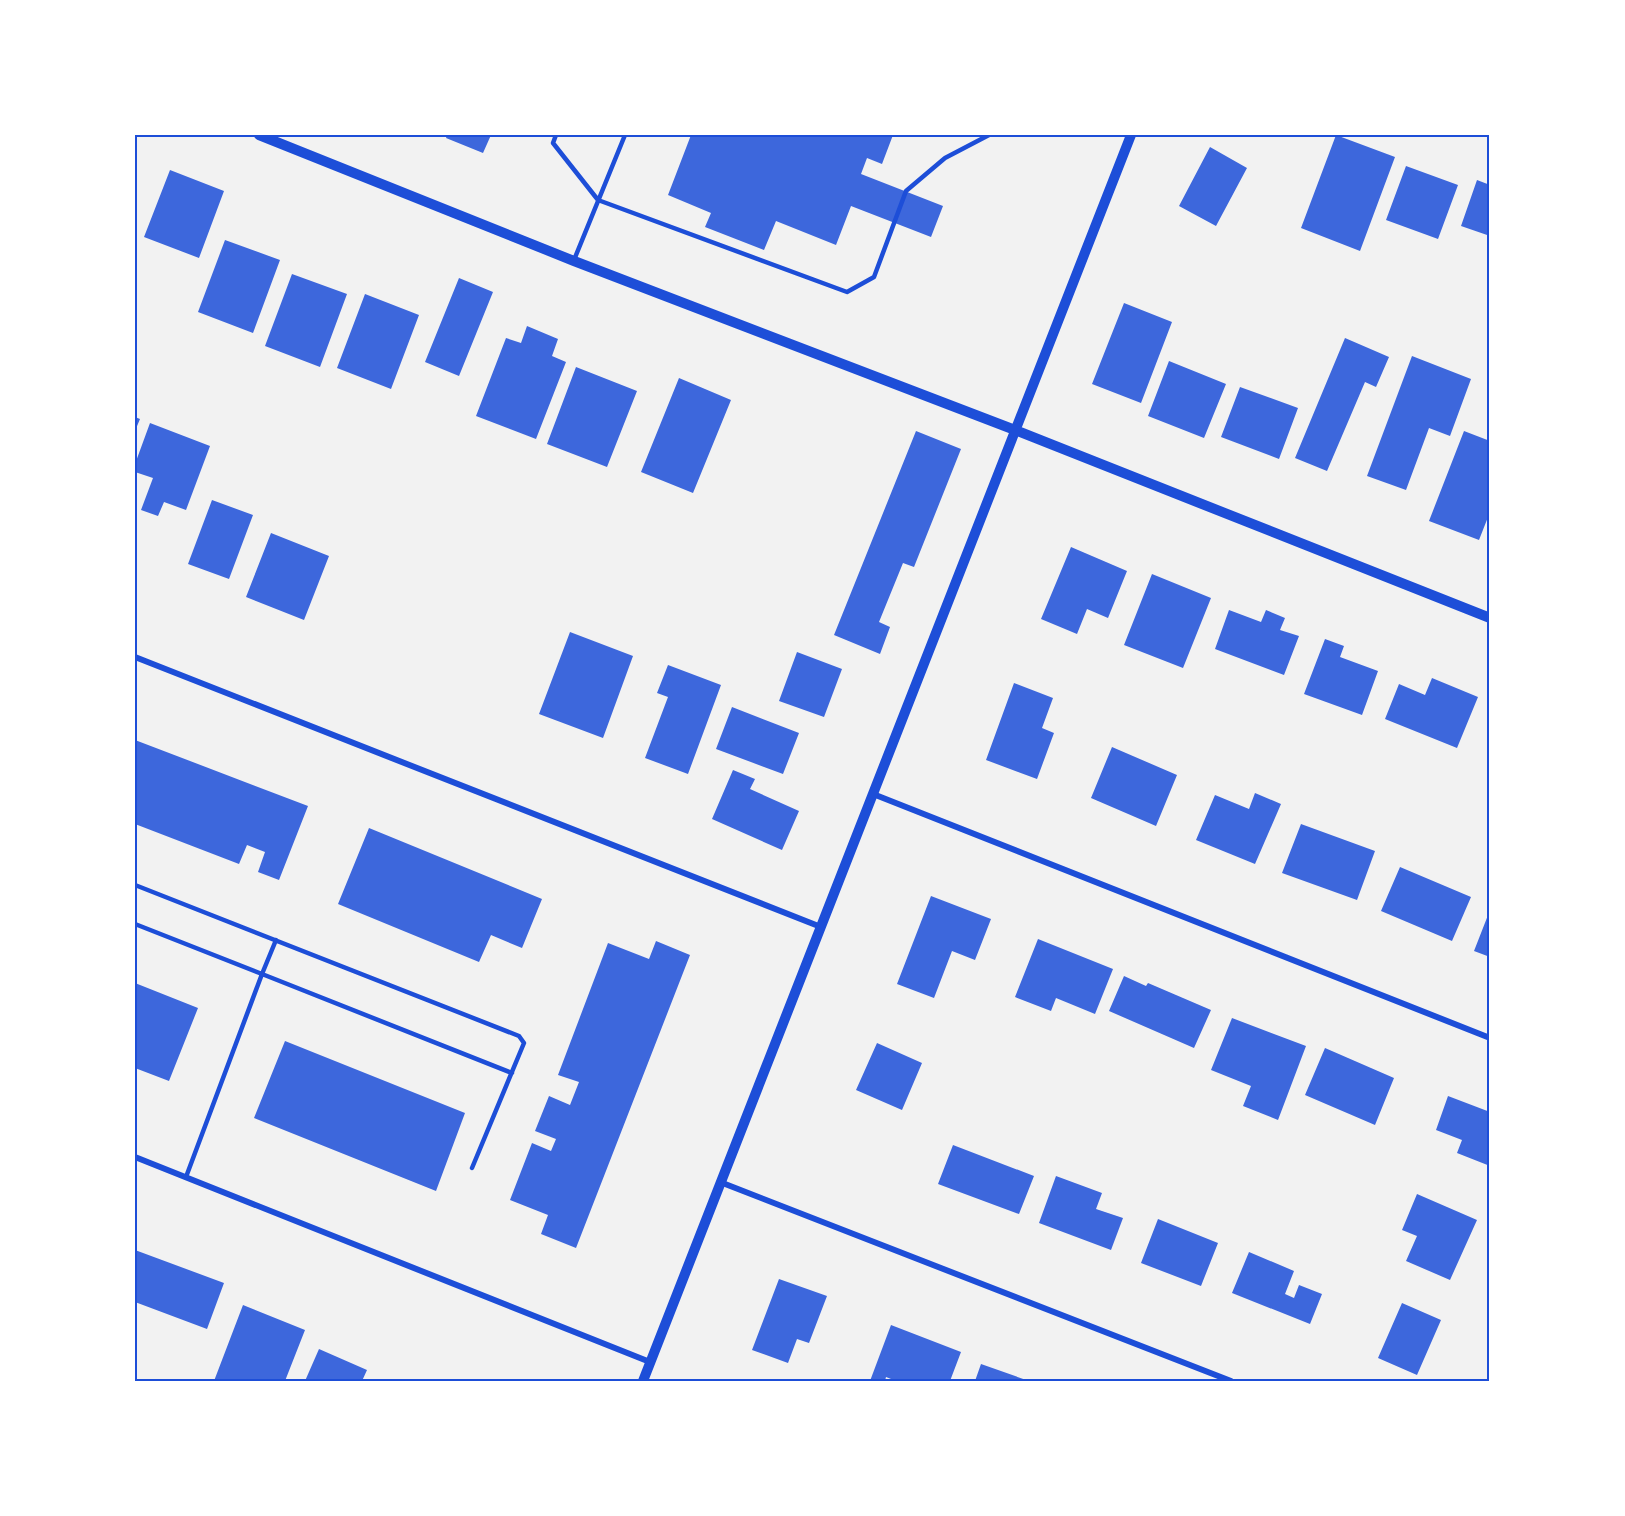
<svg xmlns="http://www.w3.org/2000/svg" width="1625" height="1516" viewBox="0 0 1625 1516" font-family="'Varela Round',sans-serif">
  <rect width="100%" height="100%" fill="#f2f2f2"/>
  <path fill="#3d67dc" d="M447,135h44l-8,18 -37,-15z
    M691,135h202l-11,29 -15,-6 -6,16 82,32 -12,31 -80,-31 -15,39 -60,-24 -12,29 -59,-23 6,-14 -43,-18z
    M1336,135l59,22 -35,94 -59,-23z
    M1210,147l37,21 -31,58 -37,-20z
    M1406,166l52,19 -20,54 -52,-19z
    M170,170l54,21 -25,67 -55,-21z
    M1477,180l13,5v51l-29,-10z
    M225,240l55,20 -27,73 -55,-21z
    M292,274l55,20 -27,73 -55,-21z
    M459,278l34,14 -34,84 -34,-14z
    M365,294l54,21 -28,74 -54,-21z
    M1124,303l48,19 -31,81 -49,-19z
    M527,326l31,13 -6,17 14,6 -30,77 -60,-23 30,-78 15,5z
    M1345,338l44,19 -13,30 -11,-5 -38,89 -32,-13z
    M1412,356l59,23 -21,57 -21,-8 -23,62 -39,-14z
    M1169,361l57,23 -22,54 -56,-22z
    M576,367l61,24 -30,76 -60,-23z
    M679,378l52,22 -38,93 -52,-21z
    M1240,387l58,21 -19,51 -58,-22z
    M135,417l5,2 -5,12z
    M150,423l60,23 -24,64 -22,-8 -6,14 -17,-6 12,-32 -18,-6v-8z
    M916,431l45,18 -47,118 -11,-4 -24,59 11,5 -10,27 -46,-19z
    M1464,431l26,10v71l-11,28 -50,-19z
    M212,500l41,15 -24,64 -41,-15z
    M271,533l58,23 -25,64 -58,-23z
    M1071,547l56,24 -19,47 -21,-9 -10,25 -36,-15z
    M1152,574l59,24 -28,70 -59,-23z
    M1229,610l32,12 5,-12 19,8 -5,12 19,6 -15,39 -69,-26z
    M570,632l63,24 -30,82 -64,-24z
    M1325,639l19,7 -4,11 38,14 -16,44 -58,-21z
    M797,652l45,17 -18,48 -45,-16z
    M668,665l53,20 -33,89 -43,-16 23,-61 -11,-4z
    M1432,678l46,19 -21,51 -72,-29 14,-35 26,11z
    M1014,683l39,15 -11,30 12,5 -17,46 -51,-19z
    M732,707l67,26 -16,41 -67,-25z
    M135,740l173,66 -29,74 -21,-8 7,-20 -18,-7 -8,19 -104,-40z
    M1112,747l65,28 -21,51 -65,-28z
    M733,770l22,9 -5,10 49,22 -17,39 -70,-31z
    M1255,793l26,11 -26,60 -59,-24 19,-45 34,14z
    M1301,824l74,27 -18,49 -75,-27z
    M369,828l173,71 -20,49 -31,-13 -12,27 -141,-58z
    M1400,867l71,30 -19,44 -71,-30z
    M931,896l60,23 -16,41 -23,-9 -18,47 -37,-14z
    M1490,910v47l-16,-6z
    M1038,939l75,30 -18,45 -39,-16 -5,13 -36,-14z
    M656,941l34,14 -114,293 -35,-14 7,-19 -38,-15 22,-57 19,8 5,-12 -21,-8 14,-35 21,9 9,-23 -21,-7 50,-132 41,16z
    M1124,976l22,10 2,-3 63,27 -17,38 -85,-37z
    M135,983l63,25 -29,73 -34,-13z
    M1232,1018l74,28 -28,74 -35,-14 8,-20 -40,-16z
    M285,1041l180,72 -29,78 -182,-73z
    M877,1043l45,20 -20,47 -46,-20z
    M1325,1048l69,30 -19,47 -70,-30z
    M1448,1096l42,16v54l-33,-13 5,-13 -26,-10z
    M953,1145l81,31 -15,38 -81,-30z
    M1056,1176l46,17 -6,16 27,9 -12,32 -72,-27z
    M1417,1194l60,26 -27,60 -44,-19 11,-25 -15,-6z
    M1158,1219l60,24 -17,43 -60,-23z
    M135,1250l89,33 -17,46 -72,-27z
    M1249,1252l45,19 -9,23 9,4 5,-13 23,9 -12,30 -78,-31z
    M779,1279l48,17 -18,47 -12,-4 -9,24 -36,-13z
    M1402,1303l39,17 -24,55 -39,-17z
    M243,1305l62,25 -20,51h-71z
    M891,1325l70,27 -11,29h-54l-10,-4 -1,4h-15z
    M319,1349l48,21 -5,11h-57z
    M981,1364l48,17h-54z"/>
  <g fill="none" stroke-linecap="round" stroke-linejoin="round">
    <path stroke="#1d4ed8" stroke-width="4.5" d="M556,135l-3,8 45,57 249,92 27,-15 32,-86 39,-33 44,-23
      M574,260l51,-125
      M135,885l384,151 5,7 -52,125
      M135,924l127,50 -76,203
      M276,940l-14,34 250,99"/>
    <path stroke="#1d4ed8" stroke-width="6" d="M135,657l686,270
      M873,794l617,244
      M135,1157l515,205
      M720,1182l511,199"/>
    <path stroke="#1d4ed8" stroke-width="10" d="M259,135l315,126 441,169 475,188
      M643,1381l488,-1246"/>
  </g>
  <rect width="1625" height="1516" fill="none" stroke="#ffffff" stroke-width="273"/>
  <rect x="136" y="136" width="1352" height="1244" fill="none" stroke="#1d4ed8" stroke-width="2"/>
</svg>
